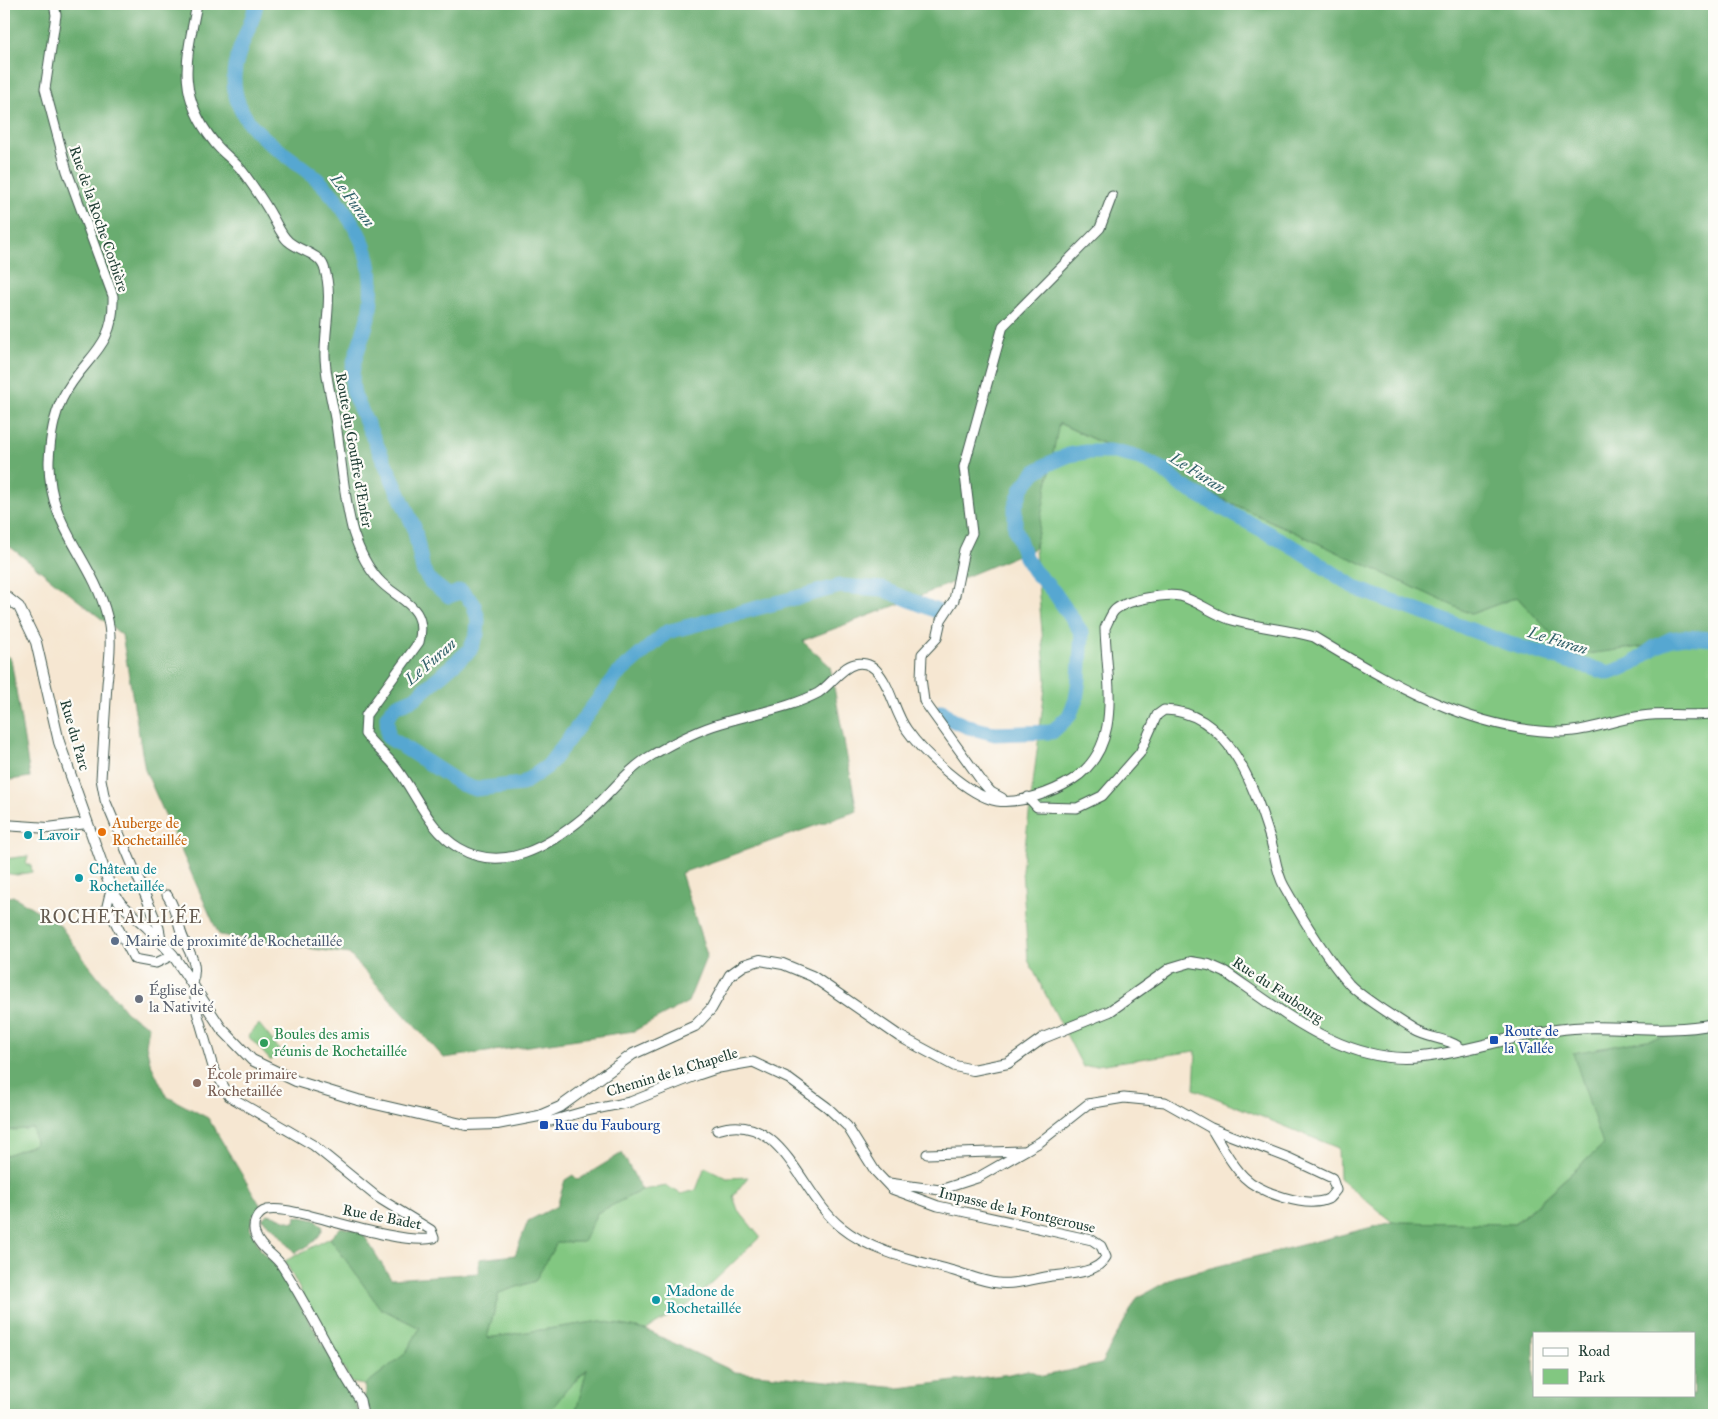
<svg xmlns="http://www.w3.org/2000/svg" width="1718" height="1419" viewBox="0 0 1718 1419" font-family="'IM FELL Great Primer',serif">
  <rect width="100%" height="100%" fill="#fdfcf7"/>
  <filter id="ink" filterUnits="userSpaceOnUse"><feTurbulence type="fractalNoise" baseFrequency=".02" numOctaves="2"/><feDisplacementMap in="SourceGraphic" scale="10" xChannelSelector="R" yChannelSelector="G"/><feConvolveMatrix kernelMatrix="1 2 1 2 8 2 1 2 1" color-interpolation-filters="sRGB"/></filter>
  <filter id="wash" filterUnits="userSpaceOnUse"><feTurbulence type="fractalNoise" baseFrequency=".0096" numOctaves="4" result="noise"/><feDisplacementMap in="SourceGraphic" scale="20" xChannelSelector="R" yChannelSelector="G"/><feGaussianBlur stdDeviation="1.12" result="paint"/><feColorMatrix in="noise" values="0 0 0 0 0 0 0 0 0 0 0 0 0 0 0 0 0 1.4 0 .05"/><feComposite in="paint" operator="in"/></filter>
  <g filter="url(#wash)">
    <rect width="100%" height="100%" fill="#f6e7d2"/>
    <path fill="#82c781" stroke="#50825a" d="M1058,423l413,191 46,-17 55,59 142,-19v391l-111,117 -89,79 -122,-2 -53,-44 -1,-30 -144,-59 2,-38 -113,16 -55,-107 -6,-90 24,-190 -11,-132z
      M28,856l-2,9h5l1,7 -15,3 -13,-2v-14z
      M259,1024l20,25 -8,12 -23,-25z
      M34,1128l1,16 -31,12v-25z
      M705,1167l22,11 21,-1 -15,19 5,14 22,27 -70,67 -44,26 -45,-9 -114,17 12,-45 36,-12 22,-39h26l14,-29 45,-23 25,-4 14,8 15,-4z
      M330,1238l50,70 40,20 -15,26 -40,31 -13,-2 -32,-55 -35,-67z
      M588,1369l-13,46h-28l19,-25z"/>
    <path fill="#69ac6f" stroke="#447452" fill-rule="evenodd" d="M4,4h1710v633l-142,19 -55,-59 -46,17 -412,-191 -24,125 -120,50 -113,43 28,25 27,145 -176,62 26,82 -19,47 -54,29 -190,27 -95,-104 -130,-19 -74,-165 -23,-135 -118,-93z
      M4,654l7,5 19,118 -26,4z
      M13,896l46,28 25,35 44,55 21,12 -3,19 4,17 16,34 42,22 54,90 -9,7 -3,13 11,22 16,17 39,65 32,55 12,28h-356v-259l31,-12 -2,-16 -29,3 6,-37 -6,-3v-193z
      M1714,1028v387h-1139l12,-46 -21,21 -19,25h-183l1,-30 40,-31 15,-26 -40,-20 -50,-70 11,-11 21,5 29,47 88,-6v-14l36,-4 13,-34 29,-15 8,-26 8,-5 5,5 44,-27 20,37 -45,23 -14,29h-26l-22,39 -36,12 -12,45 114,-17 45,9 89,42 164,16 111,-14 18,-4 15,6 58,-12 36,-66 38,-21 217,-55 123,2 88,-79 -30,-92zM1534,1333h160v62h-160z
      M267,1214c11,1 15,7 28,8l1,-6 20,4 7,7c-3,14 -17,20 -28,26l-20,-24 -13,-10z"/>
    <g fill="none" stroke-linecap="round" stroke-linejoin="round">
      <path stroke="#56a7d1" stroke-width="15" d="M256,4c-4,25 -21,46 -22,73 -1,57 56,74 90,109 14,14 29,36 37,53 11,23 13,55 7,79 -7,29 -21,46 -14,77l60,132 9,43 8,12 18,14 12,-5 12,12 5,16 -1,15 -7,16 -55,48 -19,8 -9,10 1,21 73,47 14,5 47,-5 26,-18 69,-91 50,-43 173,-46 43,3 54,22
        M942,711l10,9 17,7 26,7 57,-2 17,-16 7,-16 3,-22 3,-45 -28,-41 -20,-21 -9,-14 -10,-29v-21l7,-19 13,-16 13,-8 21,-9 17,-3h29l25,6 23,12 19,16 115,63 60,40 153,55 99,29 22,-8 24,-18 16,-8 13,-2 30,2"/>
    </g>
  </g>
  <g filter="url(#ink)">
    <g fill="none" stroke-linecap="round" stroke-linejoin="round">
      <g stroke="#3f564c" stroke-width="11">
        <path id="minor" d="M54,4l2,11 -11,74 22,82 46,125c2,55 -30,60 -51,103 -9,19 -12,40 -13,62 -1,67 43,96 58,155 6,22 2,46 0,68 -2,32 -4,63 -6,95l4,21 54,128 3,16
          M197,4c-11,56 -21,90 17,138 8,11 21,19 29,30 10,14 21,29 29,44 5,8 9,19 16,25 11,10 31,12 36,26 10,29 0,61 1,90 1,26 9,49 12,74 5,34 7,68 16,101 5,15 14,35 25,47 19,22 51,25 41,63l-53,73 -1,19c9,12 20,20 29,31 22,27 34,65 65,83 44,26 90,-2 125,-31 25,-20 41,-47 70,-63 22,-13 44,-24 68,-31 31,-10 66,-14 96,-30 12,-7 23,-26 37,-29 6,-2 15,0 20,5 16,16 19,43 32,61 16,23 62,66 90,71 23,3 56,-9 75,-21 53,-33 34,-101 33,-152 3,-6 5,-12 9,-17 10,-11 52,-18 66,-15 18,5 34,19 52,24 27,8 55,9 82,17 74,45 157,94 246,95 28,0 55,-13 82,-16 24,-3 48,0 72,-2
          M1028,797l9,10 40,1 25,-12 38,-43 17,-38 7,-5c65,1 90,77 106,128 5,15 6,34 14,48 18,32 41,70 65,98 13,14 48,35 65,46 15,9 36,8 49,20
          M1002,798l-11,-6 -8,-9 -59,-82 -3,-23 1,-24 15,-16 4,-18 13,-20 10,-50 8,-17 -8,-66 39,-141 97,-98 12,-32
          M111,889l-4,17 27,53 22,4 17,-8
          M167,895c8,12 10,23 14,37 6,19 19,30 11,51
          M199,995l-4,3v7l18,62 16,29 84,49 64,52 54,33 3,8c-26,7 -97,-16 -126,-23 -13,-3 -28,-7 -41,-5 -11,3 -15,15 -12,24 5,15 19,20 27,32 28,43 49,91 78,134l3,15
          M539,1116l12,5 35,-10 44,-9 68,-27 21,-7 34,-6 36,17 38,28 20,19 28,45 17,18 46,17 154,34 9,6 5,11c-9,17 -39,17 -55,19 -17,3 -36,9 -53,7 -15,-1 -30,-8 -44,-12 -39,-11 -81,-18 -113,-44 -41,-32 -58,-118 -124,-97
          M927,1154l95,-3
          M889,1183l51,7 37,-12 63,-36 48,-38 36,-6 41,4 46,26 78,30 43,20 4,12c-2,2 -5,7 -8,9 -21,10 -69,-7 -84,-22 -14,-14 -23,-33 -33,-49"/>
      </g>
      <g stroke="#3f564c" stroke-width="12">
        <path id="major" d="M4,595l15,12 17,35 23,100 52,147 10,15 26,23 26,28 48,73 31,32 44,21 62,19 108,25 31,-1 42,-8 21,-9 73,-53 62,-28 16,-17 19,-34 14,-10 16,-5 23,4 29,12 87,60 56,30 18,4 35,-7 35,-25 67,-27 61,-43 20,-6 18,3 16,7c58,40 121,94 197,85 45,-5 88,-21 134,-27 53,-8 104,5 158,-6
          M4,825l44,3 39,-5"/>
      </g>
      <use href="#minor" stroke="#fff" stroke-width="9"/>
      <use href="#major" stroke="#fff" stroke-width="10"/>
    </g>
  </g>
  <circle fill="#e8710a" stroke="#fdfcf7" stroke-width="2" cx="102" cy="832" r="5"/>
  <g fill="#0f9aa8" stroke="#fdfcf7" stroke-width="2">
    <circle cx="28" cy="835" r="5"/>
    <circle cx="79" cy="878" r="5"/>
    <circle cx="656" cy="1300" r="5"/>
  </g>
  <circle fill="#5c6f8a" stroke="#fdfcf7" stroke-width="2" cx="115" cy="941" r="5"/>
  <circle fill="#6b7280" stroke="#fdfcf7" stroke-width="2" cx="139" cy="999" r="5"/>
  <g fill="#1a4fb4" stroke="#fdfcf7" stroke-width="2">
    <rect x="1489" y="1035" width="10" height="10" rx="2.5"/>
    <rect x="539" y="1120" width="10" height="10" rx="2.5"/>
  </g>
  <circle fill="#2e9e5b" stroke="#fdfcf7" stroke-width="2" cx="264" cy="1043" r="5"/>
  <circle fill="#8d6e63" stroke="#fdfcf7" stroke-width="2" cx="197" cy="1083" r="5"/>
  <g text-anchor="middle" stroke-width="4.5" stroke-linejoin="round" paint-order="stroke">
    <g font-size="15" fill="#1f3d34" stroke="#fdfcf7">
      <text transform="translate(99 219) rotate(71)" y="5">Rue de la Roche Corbière</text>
      <text transform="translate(354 450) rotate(80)" y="5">Route du Gouffre d'Enfer</text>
      <text transform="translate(75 735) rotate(74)" y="5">Rue du Parc</text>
      <text transform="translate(1278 990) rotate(34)" y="5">Rue du Faubourg</text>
      <text transform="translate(672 1072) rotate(-17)" y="5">Chemin de la Chapelle</text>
      <text transform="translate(1017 1210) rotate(13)" y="5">Impasse de la Fontgerouse</text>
      <text transform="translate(382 1217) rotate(11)" y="5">Rue de Badet</text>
    </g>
    <g font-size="15" fill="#c56008" stroke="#fdfcf7" text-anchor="start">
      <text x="112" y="828">Auberge de<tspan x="112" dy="17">Rochetaillée</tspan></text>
    </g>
    <g font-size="15" fill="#0d838f" stroke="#fdfcf7" text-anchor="start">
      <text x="38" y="840">Lavoir</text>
      <text x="89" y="874">Château de<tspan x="89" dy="17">Rochetaillée</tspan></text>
      <text x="666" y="1296">Madone de<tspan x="666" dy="17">Rochetaillée</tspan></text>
    </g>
    <g font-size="15" fill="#4e5e75" stroke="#fdfcf7" text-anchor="start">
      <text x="125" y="946">Mairie de proximité de Rochetaillée</text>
    </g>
    <g font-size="15" fill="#5b616d" stroke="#fdfcf7" text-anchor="start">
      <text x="149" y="995">Église de<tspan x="149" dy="17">la Nativité</tspan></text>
    </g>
    <g font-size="15" fill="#164399" stroke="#fdfcf7" text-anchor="start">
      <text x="1504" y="1036">Route de<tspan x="1504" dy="17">la Vallée</tspan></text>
      <text x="554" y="1130">Rue du Faubourg</text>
    </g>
    <g font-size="15" fill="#27864d" stroke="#fdfcf7" text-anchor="start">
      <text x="274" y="1039">Boules des amis<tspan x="274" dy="17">réunis de Rochetaillée</tspan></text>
    </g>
    <g font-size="15" fill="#785e54" stroke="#fdfcf7" text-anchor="start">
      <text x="207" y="1079">École primaire<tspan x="207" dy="17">Rochetaillée</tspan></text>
    </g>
    <g font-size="16" font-style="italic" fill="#32626b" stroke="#fdfcf7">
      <text transform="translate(353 200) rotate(53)" y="6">Le Furan</text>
      <text transform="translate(1198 472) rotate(32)" y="6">Le Furan</text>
      <text transform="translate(1558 640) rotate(17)" y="6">Le Furan</text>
      <text transform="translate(430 661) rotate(-41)" y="6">Le Furan</text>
    </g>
    <g font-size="18" letter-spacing="1" fill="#645a4f" stroke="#fdfcf7">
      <text x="121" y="923">ROCHETAILLÉE</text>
    </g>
  </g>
  <rect width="1718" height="1419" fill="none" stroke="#fdfcf7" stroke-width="20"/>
  <rect x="1533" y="1332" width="162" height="65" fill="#fdfcf7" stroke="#a4b0a9"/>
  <rect x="1543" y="1348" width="25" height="8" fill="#ffffff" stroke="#a4b0a9"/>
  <text x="1578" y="1356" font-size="15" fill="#1f3d34">Road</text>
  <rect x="1543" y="1369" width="25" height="15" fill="#82c781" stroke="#a4b0a9"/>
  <text x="1578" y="1382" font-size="15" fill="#1f3d34">Park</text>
</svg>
